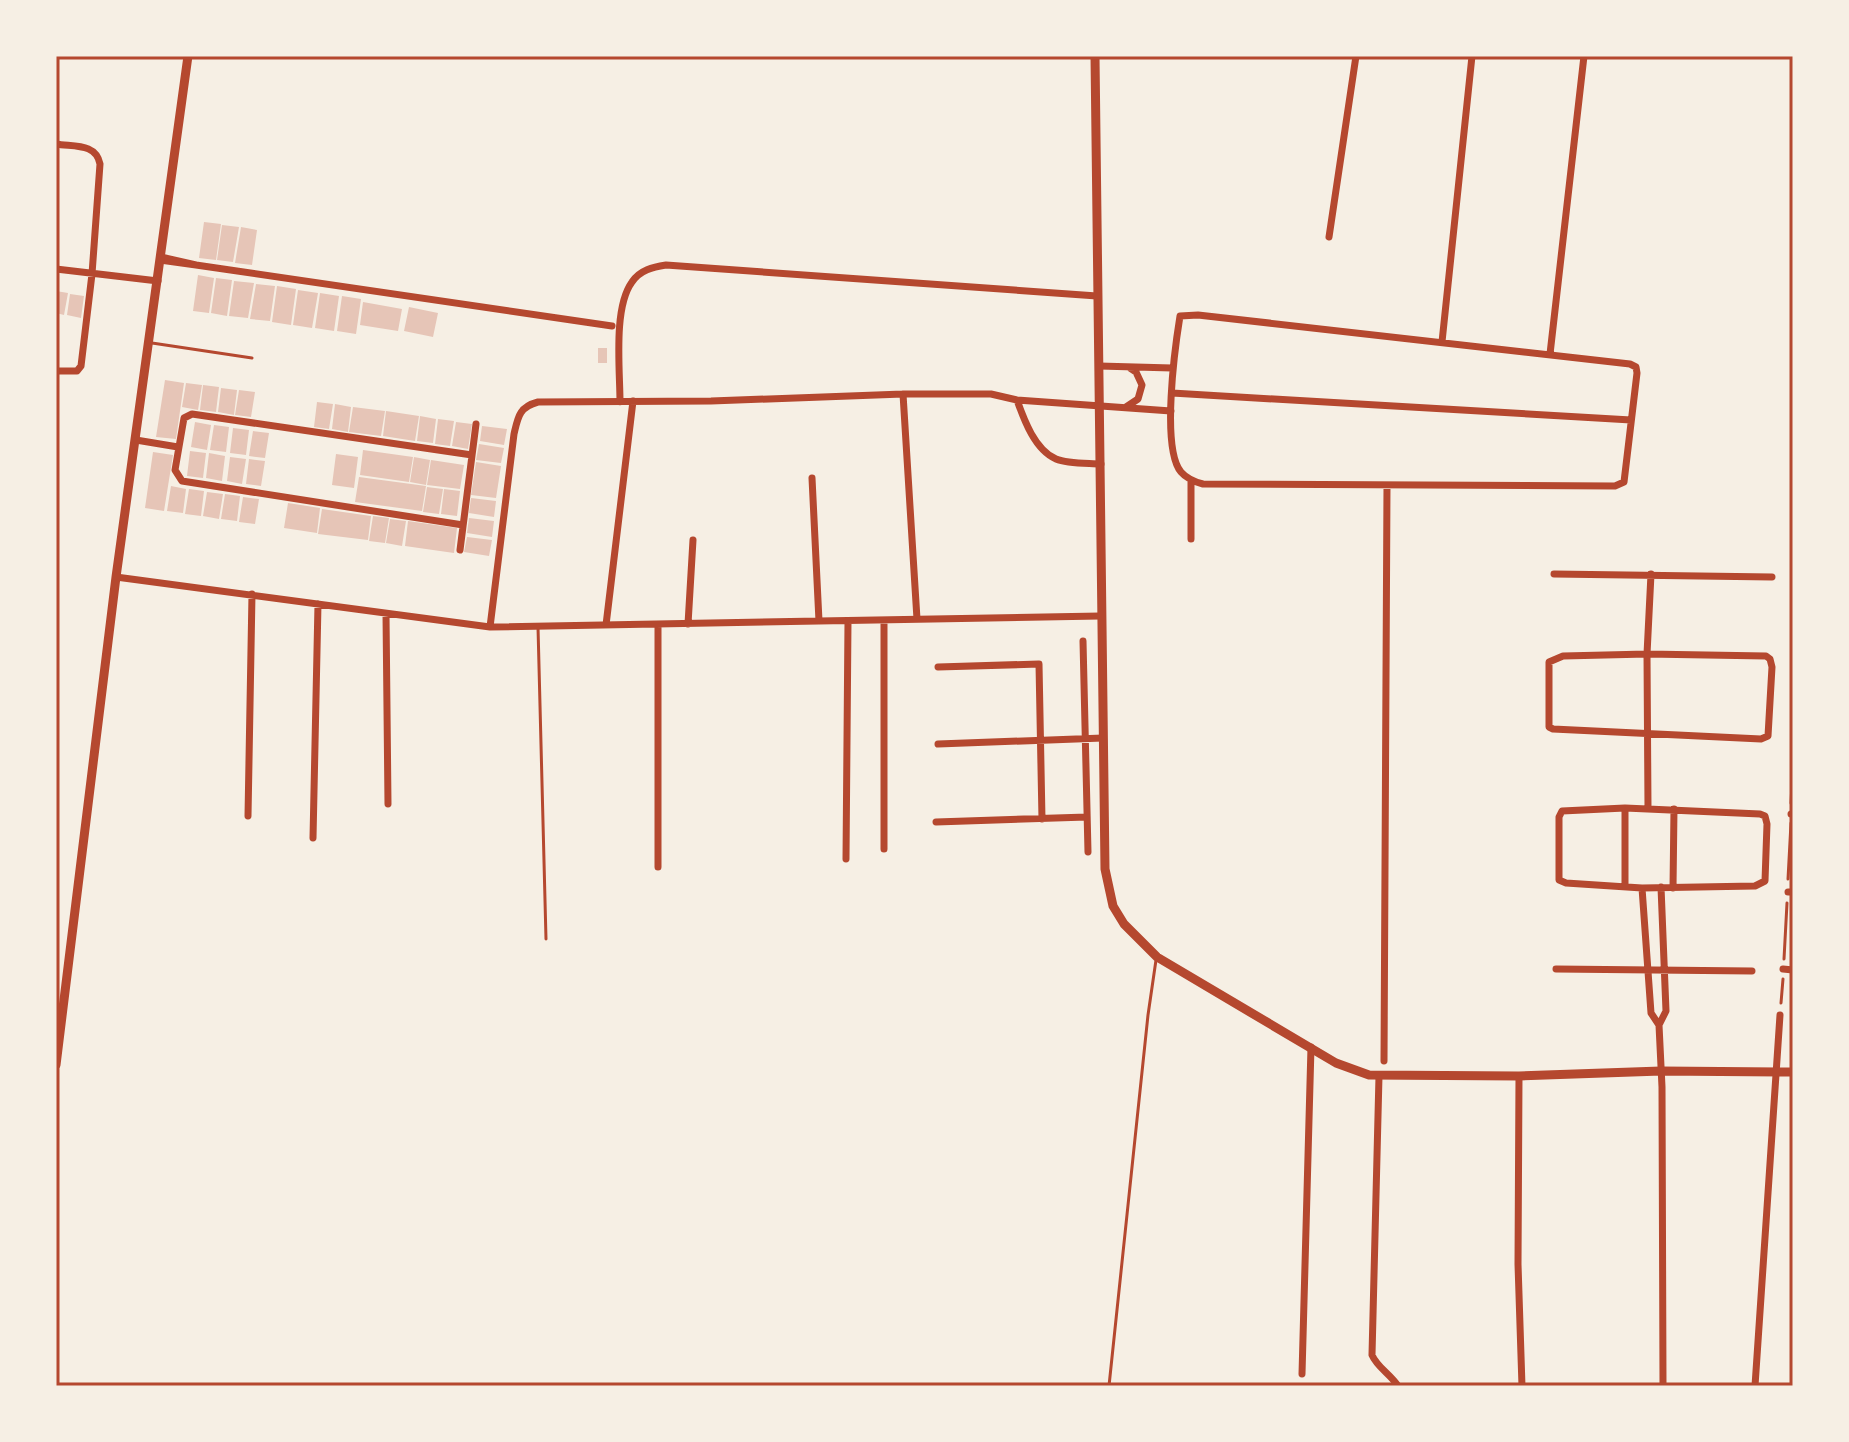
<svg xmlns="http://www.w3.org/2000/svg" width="1849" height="1442" viewBox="0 0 1849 1442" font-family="Cabin,sans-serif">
  <rect width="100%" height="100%" fill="#f6efe4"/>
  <path fill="#e6c5b7" d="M204,222l17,2 -5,36 -17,-2z
    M222,225l17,2 -6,35 -16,-2z
    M241,227l16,3 -5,35 -17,-2z
    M198,275l16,3 -5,35 -16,-2z
    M216,278l16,2 -5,36 -16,-3z
    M234,281l20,2 -6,35 -19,-2z
    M256,284l19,2 -5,35 -20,-2z
    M277,286l19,3 -5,36 -19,-3z
    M298,290l20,3 -6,35 -19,-3z
    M56,291l12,2 -4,22 -8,-2z
    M320,293l19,3 -5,35 -19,-3z
    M70,294l14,2 -3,22 -14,-3z
    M342,296l19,3 -5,35 -19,-3z
    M363,302l39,7 -4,22 -38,-6z
    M409,307l29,6 -5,24 -29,-6z
    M598,348h9v15h-9z
    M165,380l19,3 -8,56 -20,-2z
    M186,383l16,2 -4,25 -16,-3z
    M203,385l16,2 -3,25 -16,-2z
    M221,388l16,2 -3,25 -16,-3z
    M239,390l16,2 -4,25 -16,-2z
    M317,402l16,2 -4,25 -15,-2z
    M335,404l16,3 -3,25 -16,-3z
    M353,407l32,4 -4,25 -32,-4z
    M386,411l33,5 -4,25 -32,-5z
    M420,416l16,3 -3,24 -16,-2z
    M438,419l16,2 -4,25 -15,-2z
    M195,422l16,3 -4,25 -16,-3z
    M456,422l16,2 -4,25 -16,-3z
    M214,425l15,2 -3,25 -16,-2z
    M482,426l25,3 -3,16 -24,-4z
    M233,428l16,2 -3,25 -16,-2z
    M253,431l16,2 -4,25 -16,-2z
    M479,444l25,4 -3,15 -25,-3z
    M363,450l50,7 -4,25 -49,-7z
    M190,451l16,2 -3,25 -16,-2z
    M153,452l20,3 -9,56 -19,-3z
    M209,453l16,3 -3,25 -16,-3z
    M336,454l22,3 -4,31 -22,-3z
    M230,457l16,2 -4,25 -15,-3z
    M414,457l16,3 -4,25 -16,-3z
    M249,459l16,2 -4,25 -15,-2z
    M431,460l33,5 -4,24 -33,-4z
    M476,462l25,4 -5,32 -25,-3z
    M359,477l67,9 -4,25 -67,-9z
    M171,486l15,3 -3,24 -16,-2z
    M427,487l16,2 -4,25 -16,-2z
    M189,489l15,2 -3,25 -16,-2z
    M444,489l16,2 -3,25 -16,-2z
    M207,492l16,2 -4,25 -16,-3z
    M225,494l15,2 -3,25 -16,-2z
    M243,497l16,2 -4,25 -16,-2z
    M471,498l25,3 -2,16 -25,-4z
    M288,503l32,5 -3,25 -33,-5z
    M322,509l49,7 -3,24 -50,-6z
    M373,516l16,2 -4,25 -16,-2z
    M469,518l25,3 -2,16 -25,-4z
    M390,519l16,2 -4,25 -16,-3z
    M408,521l49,7 -3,25 -49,-7z
    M467,537l25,3 -3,16 -25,-4z"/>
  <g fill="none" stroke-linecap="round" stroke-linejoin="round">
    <path stroke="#b5482f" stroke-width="3" d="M1791,803l2,-38
      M1788,879l3,-56
      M1784,959l3,-56
      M1781,1003l2,-24"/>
    <path stroke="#b5482f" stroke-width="3" d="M152,343l100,15
      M538,627l8,312
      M1109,1386l39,-371 8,-55"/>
    <path stroke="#b5482f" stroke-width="7" d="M56,144c18,3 40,-1 44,20l-8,110 -11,92 -4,5h-21
      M1329,237l27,-181
      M160,260l36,5 -35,-8
      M196,265l416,61
      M56,269l102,12
      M1198,315l432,49 6,3 1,6 -13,109 -9,4 -412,-2c-8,-2 -16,-5 -22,-12 -20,-24 -6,-125 -1,-156z
      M1442,342l30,-286
      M1550,354l34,-298
      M1099,366l73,2
      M1172,393l459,27
      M903,394l14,225
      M1017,400c7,20 18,50 39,59 12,5 31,4 45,5
      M620,402c0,-32 -7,-94 12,-120 8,-12 21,-15 34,-17l431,31
      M1126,407l12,-8 4,-14 -6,-13 -6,-4
      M136,440l42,7
      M812,478l7,143
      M463,525l-281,-44 -7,-11 9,-52 8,-4 280,41
      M1191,539v-59
      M460,550l16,-126
      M1554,574l218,3
      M116,577l374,50 610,-11
      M386,614l2,190
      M884,620v229
      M658,624v243
      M688,624l5,-84
      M606,625l27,-224
      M490,627l24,-193c4,-17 5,-27 24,-32l173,-1 192,-7h88l26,6 154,11
      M1083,641l5,211
      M1647,654l119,2 4,3 2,8 -4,69 -7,3 -208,-10 -4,-2v-65l14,-6z
      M938,667l101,-3 3,155
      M938,744l165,-6
      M1625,808l135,6 5,2 2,8 -2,57 -10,5 -113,2 -76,-5 -7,-3v-63l3,-6z
      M1625,808v79
      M1648,808l-1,-154 4,-80
      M1791,814h2
      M248,816l4,-222
      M936,822l151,-5
      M313,838l5,-234
      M846,859l2,-238
      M1661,887l5,124 -7,14 3,62 1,299
      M1642,888l9,125 8,12
      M1673,888l1,-79
      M1788,892h5
      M1556,969l196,2
      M1783,969l10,1
      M1384,1061l3,-576
      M1379,1076l-7,279c5,12 18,19 26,31
      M1519,1076l-1,188 4,122
      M1302,1374l9,-327
      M1755,1386l25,-371"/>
    <path stroke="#b5482f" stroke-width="9" d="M1095,56l10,813 8,37 11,18 33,33 179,106 33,12 150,1 142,-5 132,1
      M56,1065l60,-488 72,-521"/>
  </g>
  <rect width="1849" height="1442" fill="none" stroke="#f6efe4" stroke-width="116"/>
  <rect x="58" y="58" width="1733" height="1326" fill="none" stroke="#b5482f" stroke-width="3"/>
</svg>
